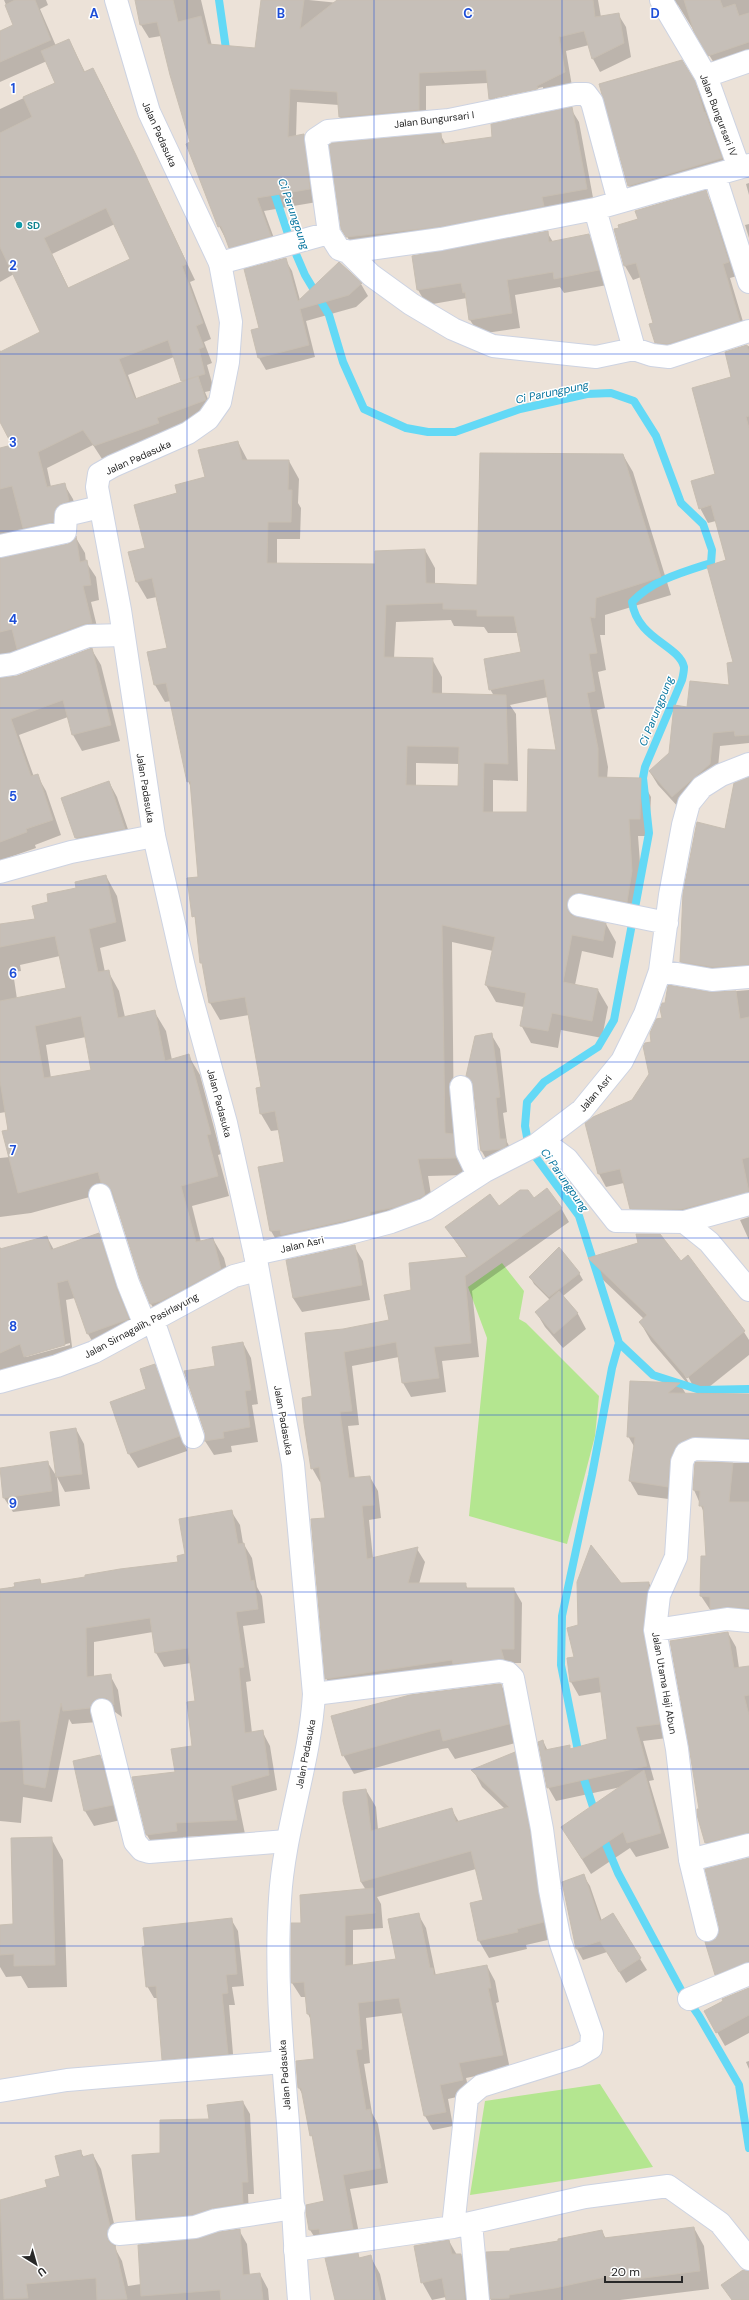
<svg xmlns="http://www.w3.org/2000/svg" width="749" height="2300" viewBox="0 0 749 2300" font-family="'DM Sans',sans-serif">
  <rect width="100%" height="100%" fill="#ece2d8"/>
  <path fill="#b4e690" d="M502,1263l22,28 -5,28 7,4 73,73 -4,40 -28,108 -98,-28 18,-178 -19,-51z
    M600,2084l53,83 -183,28 15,-94z"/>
  <path fill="#0003" fill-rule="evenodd" d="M4,0h42l2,5 -8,4 16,37 13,-6 16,32 7,-3 10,16 93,195 -5,2 21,57 -7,3 8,21 -5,2 7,25 -9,2 10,24 -111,46 -11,-17 -46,23 4,19 13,-3 9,15 5,18 -78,32v-99l13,-4 -13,-27v-69l1,2 40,-20 -27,-58 -14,8v-173l56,-26 -9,-22 -47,21v-49l15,-7zM115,224l16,36 -62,29 -17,-35zM174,357l9,26 -46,17 -9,-25z
    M136,0h65l11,46 44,3 6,-49h47l40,4 -3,-4h252l3,17 17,-3 8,13 5,30 -31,15 -7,-13 -4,-14 -23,6 6,35 -75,26 -7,-13 -2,-16 -62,3v37l-78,8 -8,-14 -1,-12 -42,-3 -1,35 8,-2 8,14 5,53 -53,9 14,38 -41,12 -18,-35 -28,-83 -30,-107 -12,2 -8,-13zM543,87v2l-48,10v-2z
    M667,0h82v67l-30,4 -41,-66 -9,-1z
    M681,61l22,36 27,76 -92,28 -9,-15 -29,-102z
    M571,109l8,13 15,81 -239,47 -13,-22 98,-94 6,11 47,-7z
    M749,183v12l-3,-11z
    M705,192l8,14 24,70 -7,2 17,57 -83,22 -8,-15 -1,-18 -14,-47 -8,3 -8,-14 14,-46z
    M749,224v14l-4,-13z
    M547,232l6,10 35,-7 9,15 10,35 -43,8 -4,-6 -45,8 5,33 -41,6 -9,-14 -3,-22 -40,7 -9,-15 -5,-33z
    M285,259l7,12 8,29 61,-16 7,12 -12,11 -50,14 9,36 -49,13 -7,-12 -7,-27 8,-2z
    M749,346v302l-33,-127 -8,2 -8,-15 16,-33 17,-97 -7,-25z
    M238,442l10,19h41l10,18 -1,24 3,5 -1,31h-23v25l99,1 49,-15 10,18v16l43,2 145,-131 10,17 38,123 -66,20v20h-5l6,35 -8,2 7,36 -8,2 11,57 -1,12h34l10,18 -2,39h-11l4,53 -6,30 -51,-9 -6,7 27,7 10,18 -3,16 -31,-7 -7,34 23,5 10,17 -6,31 -41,-8 -3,18 -27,-5 -10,-18 3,-18 -28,-5 -10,-17 7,-34 -41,-9 2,196 8,14 3,23 -37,1 6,37 -153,35 -10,-17 -12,-63 27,-5 -7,-33 -8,1 -10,-17 -4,-25 5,-1 -13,-73 -29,5 -10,-17 -22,-124 11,-2 -8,-90 -3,-6 -17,-80 -6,1 -10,-17 13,-36 -11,-52 -10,2 -10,-17 -8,-29 17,-4 32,-55 28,-16zM451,620l3,6 30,1 4,6h31l3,20 -32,36 4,7 -52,-2v-17l-10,-18 -38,-1 2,-36zM548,697l10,54 -30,62h-35v-33l25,1 -2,-67 -6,-9zM416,763l44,1 -1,23 -43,-1z
    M76,538l9,15 1,9 10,15 3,23 -8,2 9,37 -100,36v-116l68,-14z
    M92,650l9,15 19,76 -38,10 -9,-16 -5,-18 -49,18 15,42 3,-2 9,16 15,44 -26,10 1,3 -29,10 3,11 -10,3v-194l15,-1z
    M749,665v78l-29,3 -3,32 -37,31 -22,-24 -8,-13 20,-18 18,-46 42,-22z
    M749,778v201l-60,-4 -8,-13 45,-131 8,-46z
    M109,782l8,15 16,47 -48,9 -9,-15 -13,-40z
    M106,876l11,20 9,45 -26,7 5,24 3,-1 11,20 6,26 29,-6 12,20 6,29 16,-5 12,20 21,79 -3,1 11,41 -37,10 9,36 12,-3 11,19 8,31 -70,35 -11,-20 -10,-26 -24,-74 -3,-2 -6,-10 -77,21 -31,4v-59l10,-1 -4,-45 -6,1v-188l36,-5 13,-17zM60,956l7,33 -50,10 -4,-27 8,-1 -1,-6zM86,1037l6,34 -41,7 -5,-33z
    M749,990v216l-111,16 -7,-14 -7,-25 -18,4 -7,-13 -12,-51 46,-22 17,-27 2,-31 11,-24 50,-26z
    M491,1034l9,15 7,63 -4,1 4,29 7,13 -24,11 -10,-18 -5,-60z
    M534,1200l27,8 8,14 -97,69 7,66 -37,4 4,31 -35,5 -8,-14 -4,-26 -47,9 7,59 -11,1 7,53 15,-2 8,14 3,27 -12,2 4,38 44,-9 8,13 -6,22h46l3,5h46l8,14 -1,60h-12l-175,29 -8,-14v-159l-4,-37h-2l-8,-14 1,-71 30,-67 47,-9 22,-30 55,-33 -20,-30 52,-21z
    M749,1217v23l-9,-20z
    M98,1234l10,17 30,85 -40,15 -10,-17 -13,-36 -9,2 8,62 -40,11 -6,-11 -28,11v-126l2,3 45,-13 7,13zM70,1343v2l-44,12v-2z
    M354,1246l9,15 7,39 -68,12 -9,-14z
    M589,1258l91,4 64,70 5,8v15l-50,40 50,2v55l-50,-1 -23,49 -38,-5 -8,-14 5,-33 -7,-12 3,-54 49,2 6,10 12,1 -12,-22 -2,1 8,15 -41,-48 -11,-19 4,-3 -44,-42z
    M579,1273l4,7 -20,16 15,18 8,15 -23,19 -18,-21 -9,-15 14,-12 -16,-16 -4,-7z
    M243,1343l8,15 7,46 -6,1 6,37 -27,4 1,6 -18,3 -9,-14 11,-75z
    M154,1365l9,15 24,71 -49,17 -9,-14z
    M76,1429l8,15 6,45 -25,3 -8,-15 -6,-44z
    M48,1463l9,14 3,29 -47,6 -9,-14z
    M698,1463h51v158l-30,2 -18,-27 1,-39h5l-2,-42 -11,-25z
    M231,1511l9,14 3,18 9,15 5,29 5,9 3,27 -22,3 8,55 -5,1 6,51 10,-2 8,15 7,44 -39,10 7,34 -62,3 1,8 -29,4 -8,-14 -14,-57 43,-5 17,-26 3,-45 -5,-39 -27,4 -8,-14 -3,-21 -59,10v35l16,-2 8,15 4,27 -7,-5h-7l-10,10 -26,2 -3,-5 -17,83 -29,-5 -2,26 -21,-2v-231l39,-10 3,5 137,-23z
    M649,1583l8,14 10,141 -24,3 11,39 -5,1 20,67 -33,9 -6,-9 -39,26 -29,-47 59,-40 -65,14 -8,-14 -5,-46 5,10 21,-5 2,4 37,-10 -6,-48 -23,4 -8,-14 -3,-23 7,-1 5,-32 41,-42z
    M728,1633l8,14 3,21 10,-1v181l-35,9 -8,-14 -8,-28z
    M501,1685l11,19 7,38 -64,17 -7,-11 -6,1 -88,25 -11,-19z
    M514,1753l10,17 28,169 -26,6 1,4 -38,9 -10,-17 -8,-37 13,-3 -8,-32 -99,28 4,7 2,24 -30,2v36l44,-6 21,-46 8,14 10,48 51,-10 8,15 4,21 -3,1 14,66 -44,9 4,16 -22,5 5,27 -20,4 -8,-14 -22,-103 -37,5 4,45 -6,1 8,49 6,11 10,59 -38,6 11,54 -42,1 -9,-14 -3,-24 18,-4 -10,-60 -4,-7 -7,-38 -5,-9 17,-29 -5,-39 -3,-6 -2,-17h-5l-9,-14v-59h10l64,-34 -5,-8 -17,-81 22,-11 10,17 2,23 74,-20 7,12 46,-13 -23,-22 -9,-17z
    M100,1756l9,15 12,49 -27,6 -9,-15 -10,-49z
    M51,1838l12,22 4,127 -39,1 -7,-12 -15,1 -6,-10v-41l14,-1z
    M749,1859v120l-25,9 -8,-14 1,-34z
    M583,1875l7,11 12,35 10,-7 35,56 -21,13 -19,-31 -24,8 -6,-11 -14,-67z
    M231,1919l7,12 6,55 -12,1 3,18h-6l5,61 -64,5 -7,-12 -5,-61h-4l-7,-12z
    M749,1989v44l-24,13 -8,-14z
    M749,2061v8l-3,-7z
    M243,2102l7,12 4,80h-6l1,21 -105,17 -7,-12 24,-66 49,-34z
    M80,2151l4,6 9,-2 8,14 17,71 -3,8 7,13 6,25 13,-2 55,-44 43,-10 8,14 3,31 10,-1 8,15 1,11h-269v-99l48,-14 13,-10z
    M694,2228l10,18 5,43 -89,11h-129l-4,-47 24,-1 91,-21 4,8z
    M449,2241l8,14h4l10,17 3,28h-27l-1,-3 -14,3 -10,-18z
    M357,2255l3,4 10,-3 10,18 6,26h-50z"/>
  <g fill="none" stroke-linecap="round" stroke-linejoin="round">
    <path stroke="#63d9f6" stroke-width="8" d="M219,0l8,56
      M272,186l18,54 15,35 24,40 14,47 21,47 42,19 22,4h27l65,-23 67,-15 24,-1 23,8 22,35 25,67 22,21 9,26 -1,13c-28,9 -58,17 -79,39 5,37 47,43 52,65 0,4 -1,9 -2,13l-37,87 -2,11 6,55 -35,187 -16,27 -54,35 -17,20 -2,24 4,22 50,68 40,127 34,32 47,15 49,-1
      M579,1756l-18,-91 1,-49 30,-141 20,-107 7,-25
      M581,1770l15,46
      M602,1835l16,38 63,117 18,26 40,69 10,63"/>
  </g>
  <path fill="#c6bfb8" stroke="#c7beb2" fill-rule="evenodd" d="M15,0h20l16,40 -51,22v-31l13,-6 -8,-20z
    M135,0h38l5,22 23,-6 7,28 47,4 6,-48h43l-4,29 37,-29h256l2,17 24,-4 5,30 -32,16 -8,-28 -25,6 6,35 -28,14 1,3 -49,10 -3,-29 -67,3v37l-80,7 -2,-25 -47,-3 -2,48 16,-3 6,55 -53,9 14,38 -42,12 -8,-22 -3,1 -32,-83 4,-2 -20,-67 -13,-53 -17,3z
    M684,0h36l3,8 12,-4 4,12 10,-3v29l-41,14 -14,-24z
    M69,39l15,33 9,-4 43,87 51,109 -5,2 21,57 -7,3 8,21 -5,2 6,25 -24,7 -13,-41 -49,19 16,40 63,-23 8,24 -49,18 2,5 -65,23 -11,-16 -45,22 9,35 18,-4 4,18 -13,6 -3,15 -30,6 -11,-42 -12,3v-41l12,-3 -12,-23v-70l40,-20 -40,-85v-114l32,-16 -9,-20 32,-14 -14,-32zM106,208l24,51 -62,29 -24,-50z
    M682,60l13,21 9,31h1l17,46 -94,28 -29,-102z
    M572,107l15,82 -45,8 2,9 -105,21 -93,10 -5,-8 -12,-84 3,-2 109,-10 1,11 50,-7 -1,-13z
    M706,190l23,72 -6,2 17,57 -72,23 -13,-1 -6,-19 4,-1 -17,-60 -12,3 -10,-37 5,-1 -1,-3 20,-6 -3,-8z
    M548,231l1,11 40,-8 10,36 -45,9 -1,-7 -46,8 5,33 -43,7 -4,-28 -2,1 -2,-10 -44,7 -5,-34z
    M286,258l12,43 41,-39 23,21 -13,12 -49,14 9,36 -51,13 -7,-28 8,-2 -15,-59z
    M747,345l2,7v64l-3,1 3,11v307l-14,1 -1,-5 -21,2 -3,31 -38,33 -23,-26 20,-18 5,-48 13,2 3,-26 39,4 -2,-22 6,-1 -26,-96 19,-6 -15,-55 -12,4 -8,-28 24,-7 -23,-86 39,-11 -6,-25z
    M238,441l4,19h47l-1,30h4l-1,32h-23l-1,41 108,1v-13l50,-2 1,34 51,2 3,-132 143,1 38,123 -65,21 -1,20 -5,-1 7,36 -8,1 6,37 -8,2 11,55v29l43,1 -1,41h-11l3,52 -5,31 -46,-9h-6l-8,9v7l4,6 35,8 -3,18 -31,-6 -9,47 35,7 -6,32 -40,-8 -4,18 -28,-5 6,-33 -41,-8 10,-48 -53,-12 3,208 8,1 3,24 -38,1 7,36 -5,3 -24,9 -26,5v3l-89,20 -1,-5 -10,1 -12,-64 26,-5 -9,-51 -15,3 -4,-26 5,-1 -16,-90 -36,6 -7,-40h-2l-5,-47 -3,1 -5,-39 11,-1 -8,-96 -3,1 -21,-99 -12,2 -7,-33 20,-4 -15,-70 -16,4 -8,-30 17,-4 -11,-43 43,-12 -2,-8 30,-8 -7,-27zM443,603v6l34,1v6h37l7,36 -37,7 5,31 55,-11 12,71 -28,-1 -1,63h-44l1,-49 24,1 -2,-69 -74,-2 1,-35 -49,-1 2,-52zM407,746l52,1 -1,39 -52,-1z
    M76,536l4,26 7,-2 4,25 -8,1 9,37 -8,1 -67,25 -5,-20 -12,3v-74l68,-14 6,-4z
    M92,648l19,77 -39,10 -9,-35 -52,19 20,57 7,-2 15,46 -27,9 1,3 -27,10v-164l17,-2z
    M749,777v188l-36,2 -33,-5 3,-69 14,-71 28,7 9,-46z
    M109,781l16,48 -50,9 -14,-40z
    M106,875l10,47 -27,7 9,43 11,-2 9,48 37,-8 10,51 24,-7 22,80 -4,1 11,41 -37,10 15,56 17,-4 8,31 -60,32 -11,3 -10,-25 -28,-88 -4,-5 -7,-3 -3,-11 -80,21 -16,-62 6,-1 -8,-49v-80l66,-13 -11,-52 -55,11v-23l35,-5 -3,-13 16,-4 -1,-8 29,-6 -1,-6zM81,1016l10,54 -47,8 -9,-52z
    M668,985l42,7 26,-1 4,28 9,-2v140l-7,2 7,33 -67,17h-52l-10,-40 -22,5 -13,-51 8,-6 39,-17 17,-26 -6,-28 2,-3 6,-1 -1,-9 6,-14 6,-1 -2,-9 2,-6h3z
    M492,1033l8,64 -4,1 4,41h6v7l-5,3 -20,2 -8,-65 -7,-10 9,-40z
    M547,1188l15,20 -97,68 6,67 -37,4 5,31 -37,5 -6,-41 -52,10 8,59 -12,1 9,66 21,-2 4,29 -12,1 5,53 51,-12 -10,36h58v5h48v61h-13l3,10 -51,5 -1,-4 -127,19 -14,-160 14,-1 -6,-51 -8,2 -7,-46 -2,-25 10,-2 -7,-63 38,-4 46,-9 -5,-25 27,-5 -2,-27 59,-6 -23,-30 45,-33 9,12 21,-16h8l6,8z
    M99,1233l17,54 13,32 -42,15 -19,-54 -11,3 8,62 -41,12 -4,-13 -20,9v-104l47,-13 4,14z
    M636,1234h24l21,27 7,-6 57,76 -58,47 -48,-56 8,-7 -59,-57 50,-15z
    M355,1245l7,40 -69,13 -7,-38z
    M559,1247l21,26 -31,24 -20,-20z
    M559,1291l19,22 -24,21 -19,-22z
    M243,1342l8,48 -6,1 5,36 -27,5 1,6 -20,3 1,-8 -21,-62 31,-5 -3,-19z
    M155,1364l25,72 -52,18 -18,-52 36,-13 -6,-20z
    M630,1381l50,2 -12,10 81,1v44h-59l-9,4 -6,6 -5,13 -2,26 -39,-6 6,-44h-8z
    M76,1428l6,46 -26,3 -6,-45z
    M48,1461l4,30 -49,7 -3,-30z
    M695,1462l38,1 -4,39h20v106l-21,-1 -18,2v-12l-10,-1 1,-40h5l-3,-50h-4l1,-15 -7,-1z
    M232,1510l6,34 6,-1 7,38 3,-1 4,29 -22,3 8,55 -5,1 6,65 18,-3 6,45 -38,11 6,34 -61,3 1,8 -31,4 -14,-58 43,-5 -4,-23 21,-3 -5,-44 8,-1 -7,-53 -33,5 -5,-35 -64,10 1,49 24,-3 3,31 -8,-7h-7l-6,3 -3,7 -27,3 -2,-8 -16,85 -21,-4 -4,-64 -20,2v-133l15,-2 -1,-4 26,-4 1,5 44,-7v-2l35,-6 58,-7 -1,-6 8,-2 -6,-35z
    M591,1545l30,38 28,-1 -6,50 17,92 -24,3 11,39 -100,22 -9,-46 5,-2 2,10 25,-5v4l37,-10 -8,-62 -29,5 -3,-24 7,-1 -7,-29 11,-3 -1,-43z
    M728,1632l6,36 15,-2v29l-5,1 5,19v118l-44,10 -8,-28v-6h2l-10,-62 -19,-106z
    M499,1684h2l8,40 -66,17 -3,-12 -9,2 -89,25 -11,-40 79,-21z
    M515,1752l15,79 14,91 -27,7 1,3 -40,9 -8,-38 13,-3 -12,-49 -110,31 -18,-81v-9l23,-3 5,42 81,-23 4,14 53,-15 -38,-37z
    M100,1755l13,50 -29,6 -11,-50z
    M644,1770l17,63 -34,10 -4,-11 -41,27 -21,-32z
    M52,1837l3,128 -41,1v-12l-14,1v-30l13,-1 -2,-86z
    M749,1858v104l-34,13 -10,-33 11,-3 3,-12 -14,-58z
    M584,1874l16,47 13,-8 28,45 -22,14 -19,-31 -24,8 -14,-67z
    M373,1888l2,25 -30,3v50l51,-7 -8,-40 31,-6 11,55h3l1,7 53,-10 4,23h-3l15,67 -44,8 4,17 -23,5 6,27 -22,4 -25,-118 -41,5 4,46 -6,1 10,60 4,-1 11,59 -38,7 10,54 -33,5 -1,-5 -10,1 -3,-18v-7l18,-4 -12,-66 -2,1 -9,-48h-3l-2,-27 18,-2 -4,-45h-3l-3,-32 -13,1v-60h10l-1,-28z
    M232,1918l5,56 -11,1 2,18 -6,1 6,60 -66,6 -6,-74 -10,1 -4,-40 3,-1 -2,-18z
    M749,1988v27l-33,18 -12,-22 19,-10 -1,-2z
    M243,2101l5,81h-6l1,21 -29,5 -22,7 -56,5 -4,-65 28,-2v-33l49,-1 -2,-14z
    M81,2150l1,7 11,-3 17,72 -3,10 2,6 6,4 12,53 -30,1 -1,-22 -70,6 2,14 -24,1 -4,-99 47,-13 -2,-7 15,-4 -5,-20z
    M694,2227l6,44 -80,10 -1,-7 -64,14 -46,7v3l-19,1 -4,-47 24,-1v-2l48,-8v-2l44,-9 2,8z
    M240,2229l3,46 17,-2 3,27h-42l-1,-10 -79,6 -3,-51 58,-6 23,-7z
    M449,2240l3,14h9l4,46h-19l-4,-22 -21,5 -7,-37z
    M358,2253l1,5 12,-3 10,45h-46l-10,-42z
    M743,2270l6,1v29h-17l-11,-15z"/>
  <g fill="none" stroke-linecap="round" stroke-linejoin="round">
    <g stroke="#cdd3e2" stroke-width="24">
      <path id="street" d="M661,0l45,76 33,92
        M706,76l43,-15
        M715,176l34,106
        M619,202l-27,-100 -6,-8h-11l-126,26 -121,11 -12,8 13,94 10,16 9,3 93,-13 154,-30 154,-44
        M595,209l39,140
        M348,252l23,23 40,29 42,25 40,17 103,11 38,-8 18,6 17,2 80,-26
        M220,263l109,-30
        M0,546l65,-14 1,-17 34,-8
        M0,666l13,-2 75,-28 35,-1
        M0,872l71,-20 83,-16
        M579,905l88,18
        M660,971l52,9 37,-3
        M461,1087l6,65 11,23
        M543,1141l24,18 49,62 68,1 25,20 40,48
        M100,1195l28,88 17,42
        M684,1222l65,-18
        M255,1254l91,-20 45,-12 35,-13 59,-38 51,-26 46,-35 40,-49 23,-47 15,-43 10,-76 13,-70 6,-22 13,-16 19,-12 28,-11
        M153,1320l40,117
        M0,1382l57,-16 37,-14 140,-76 23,-6
        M655,1630l72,-11 22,2
        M314,1694l186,-23 8,2 5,5 29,151 8,61 10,51 32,93 -1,14 -14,8 -96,30 -14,12 -14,129
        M102,1710l33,132 7,8 7,2 138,-11
        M690,1860l59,-15
        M707,1930l-17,-70 -13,-111 -22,-119 4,-35 17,-38 6,-95 4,-9 9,-4 54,2
        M689,1999l60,-25
        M0,2091l67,-11 216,-18
        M471,2223l7,77
        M119,2234l76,-7 21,-7 78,-12
        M295,2250l158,-23 132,-30 83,-11 52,37 29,36"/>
    </g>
    <g stroke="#cdd3e2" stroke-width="24">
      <path id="secondary" d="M116,0l33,112 71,151 11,59 -3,40 -8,40 -12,17 -20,14 -75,33 -14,8 -2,13 23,123 34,226 34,149 38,138 29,131 38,210 21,230c-4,69 -30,136 -34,205 -5,75 2,150 8,224 4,59 6,118 11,177"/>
    </g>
    <use href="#street" stroke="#fff" stroke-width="22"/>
    <use href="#secondary" stroke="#fff" stroke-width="22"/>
  </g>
  <path fill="none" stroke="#1d4ed8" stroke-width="1" stroke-opacity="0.55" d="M187,0v2300M374,0v2300M562,0v2300M0,177h749M0,354h749M0,531h749M0,708h749M0,885h749M0,1062h749M0,1238h749M0,1415h749M0,1592h749M0,1769h749M0,1946h749M0,2123h749"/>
  <circle fill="#0f9aa8" stroke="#fff" stroke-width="1.5" cx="19" cy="225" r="4"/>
  <g text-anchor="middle" stroke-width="3" stroke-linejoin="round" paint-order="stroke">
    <g font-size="10" fill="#282828" stroke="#fff">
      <text transform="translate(719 115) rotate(69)" y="4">Jalan Bungursari IV</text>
      <text transform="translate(434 119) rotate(-7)" y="4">Jalan Bungursari I</text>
      <text transform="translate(160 134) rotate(66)" y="4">Jalan Padasuka</text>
      <text transform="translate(138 457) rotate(-24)" y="4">Jalan Padasuka</text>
      <text transform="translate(146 788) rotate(81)" y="4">Jalan Padasuka</text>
      <text transform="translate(595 1093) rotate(-50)" y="4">Jalan Asri</text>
      <text transform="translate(220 1103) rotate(75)" y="4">Jalan Padasuka</text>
      <text transform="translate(302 1244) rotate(-13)" y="4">Jalan Asri</text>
      <text transform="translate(141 1325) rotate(-28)" y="4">Jalan Sirnagalih, Pasirlayung</text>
      <text transform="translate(284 1420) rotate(80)" y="4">Jalan Padasuka</text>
      <text transform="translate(665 1683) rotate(80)" y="4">Jalan Utama Haji Abun</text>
      <text transform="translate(305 1754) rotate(-79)" y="4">Jalan Padasuka</text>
      <text transform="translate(284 2075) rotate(-94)" y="4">Jalan Padasuka</text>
    </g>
    <g font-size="10" font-weight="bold" fill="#0d838f" stroke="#fff" text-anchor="start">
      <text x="27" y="229">SD</text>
    </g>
    <g font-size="11" font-style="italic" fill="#05749e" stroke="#fff">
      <text transform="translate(294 214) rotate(71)" y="4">Ci Parungpung</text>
      <text transform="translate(552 392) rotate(-12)" y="4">Ci Parungpung</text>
      <text transform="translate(656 711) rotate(-68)" y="4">Ci Parungpung</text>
      <text transform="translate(565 1180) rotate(55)" y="4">Ci Parungpung</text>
    </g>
  </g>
  <g font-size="13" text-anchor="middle" font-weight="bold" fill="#1d4ed8" stroke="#fff" stroke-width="3" stroke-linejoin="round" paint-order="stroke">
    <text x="94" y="18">A</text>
    <text x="281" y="18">B</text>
    <text x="468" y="18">C</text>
    <text x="655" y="18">D</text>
    <text x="13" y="93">1</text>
    <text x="13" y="270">2</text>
    <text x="13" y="447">3</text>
    <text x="13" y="624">4</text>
    <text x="13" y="801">5</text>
    <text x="13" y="978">6</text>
    <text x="13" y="1155">7</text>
    <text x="13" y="1331">8</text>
    <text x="13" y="1508">9</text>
  </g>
  <g transform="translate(36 2264) rotate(143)" stroke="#ffffff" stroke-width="3" paint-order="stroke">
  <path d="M0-3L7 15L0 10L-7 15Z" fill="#282828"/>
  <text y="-6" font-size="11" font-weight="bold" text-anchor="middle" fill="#282828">U</text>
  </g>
  <path d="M605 2276v6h77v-6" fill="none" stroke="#282828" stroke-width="2"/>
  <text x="611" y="2276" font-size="12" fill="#282828" stroke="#ffffff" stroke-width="3" paint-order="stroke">20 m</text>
</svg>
